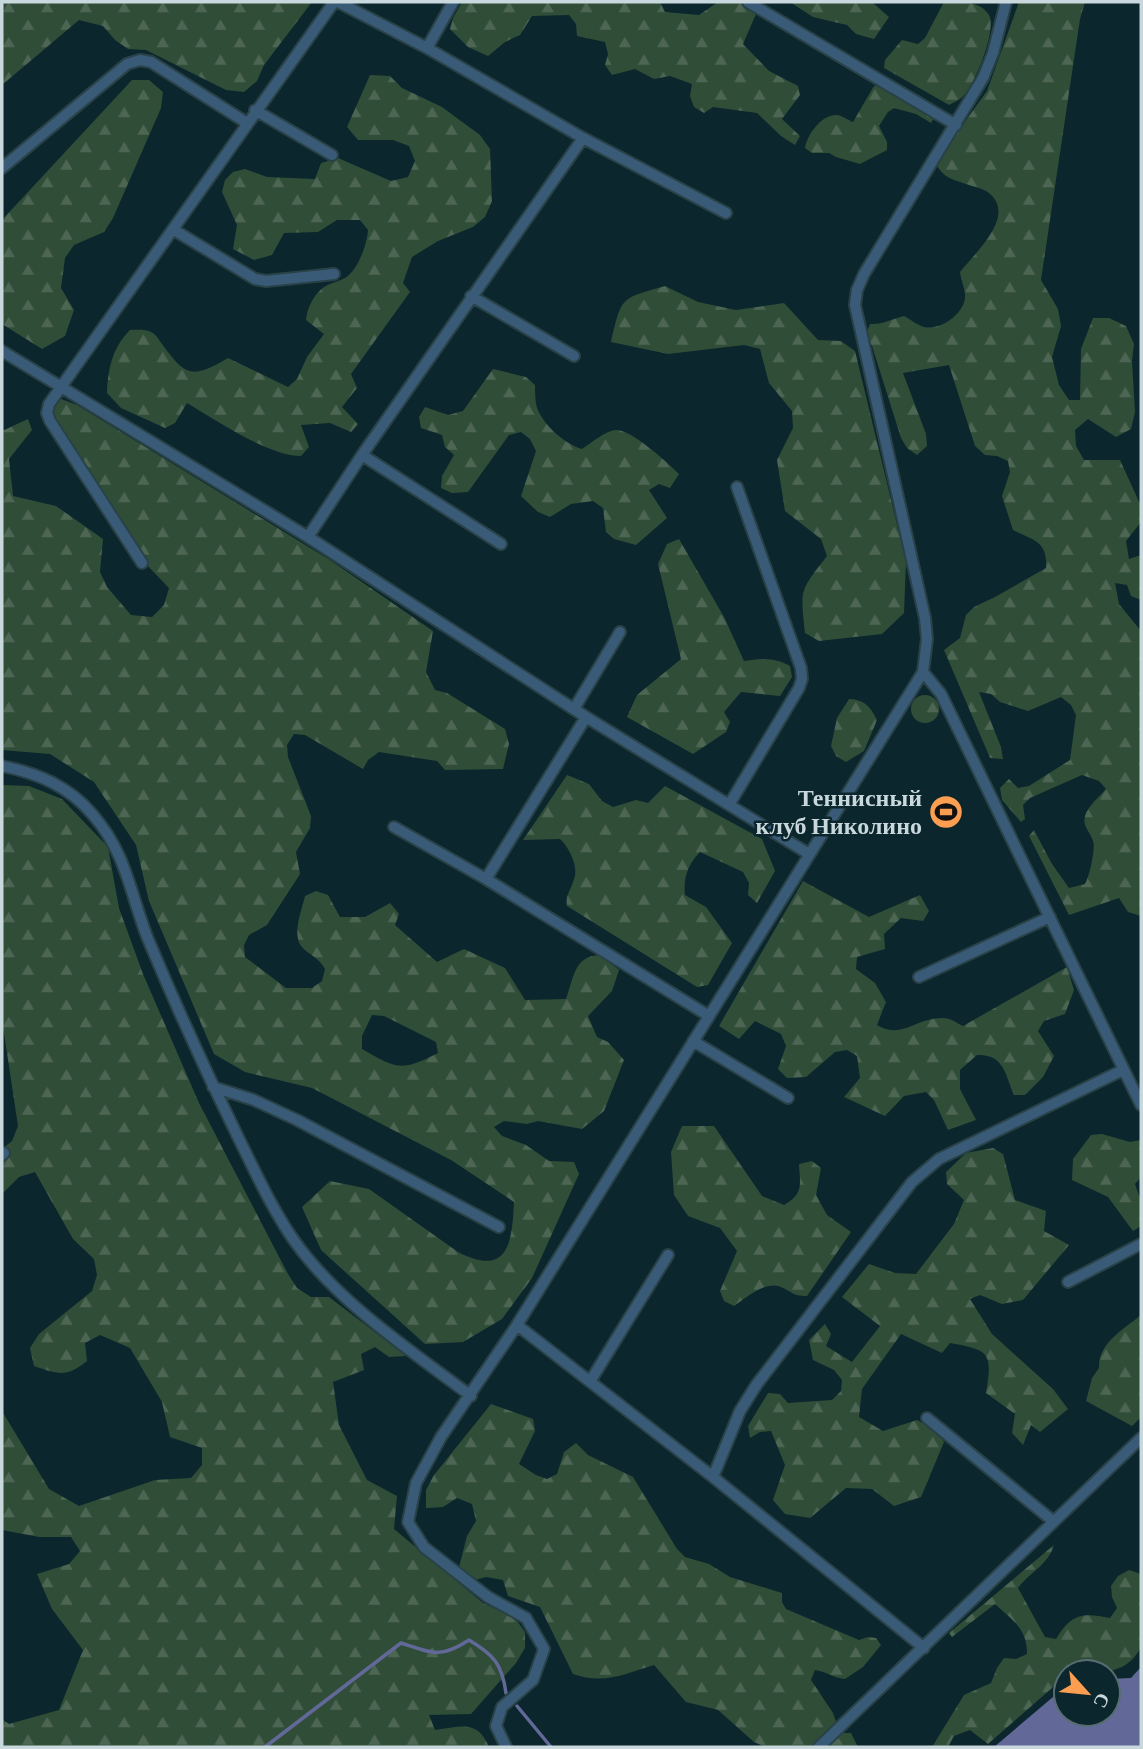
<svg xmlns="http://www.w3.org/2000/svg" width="1143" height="1749" viewBox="0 0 1143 1749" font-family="'Crimson Pro',serif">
  <defs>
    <pattern id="forest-firs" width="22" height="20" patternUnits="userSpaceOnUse" patternTransform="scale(1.75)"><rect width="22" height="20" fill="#304d38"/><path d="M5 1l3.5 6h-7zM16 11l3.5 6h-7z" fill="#4d6654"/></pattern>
  </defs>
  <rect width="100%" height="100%" fill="#0b262c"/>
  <path fill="url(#forest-firs)" fill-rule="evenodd" d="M2,2h310l-48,63 -7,16 -13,11 -18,-2 -80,-40 -18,-1 -13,-9 -12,-14 -24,-6 -77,65z
    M462,2h198l5,10 34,3 19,-13h34l7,5 -16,37 26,27 29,15 2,9 -18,24 18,17 -5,9 -14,-9 -24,-23 -44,-6 -9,6 -10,-6 -4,-11 2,-12 -22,-8 -16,3 -19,-10 -23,6 -7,-10 3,-11 -3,-12 -28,-6 -1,-12 -7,-9 -37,1 -12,19 -15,7 -17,14 -20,-9 -18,-18 3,-11z
    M790,2h82l17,15 -15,22 -18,-5 -9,-9 -34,-8z
    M944,2c15,0 36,-2 45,13 8,14 -14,70 -26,81 -3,4 -9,6 -14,9l-65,-37 1,-8 17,-20 16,4 7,-6z
    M1019,2h66l-5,17 -39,261 17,29 3,17 -9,31 7,28 10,15h11l1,-51 12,-31h16l17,8 8,18 -2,17 3,51 -4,17 -15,8 -28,-18 -13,11 1,16 8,14h36l21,46v16l-15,19 3,18 12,-4v45l-10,-4 -4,-11 -12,-2 4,21 22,27v285l-13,-4 -9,-14 -50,17 -40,-79 5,-6 18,34 17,24 16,-4c4,-6 11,-36 8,-43 -3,-10 -11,-14 -8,-25 3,-10 14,-19 21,-27l-7,-8 -17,-6 -52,23 -7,7 2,14 -4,3 -19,-22 -2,-12 9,-9 9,9 11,-2 41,-26 6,-45 -5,-10 -10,-8 -33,14 -28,-9 -9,-8 -12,-2 22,55 2,12 -13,-1 -46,-108 16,-12 6,-23 8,-8 21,-10 51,-29c2,-27 -13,-28 -33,-38l-11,-34 8,-24 -2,-11 -11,-5 -12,-1 -10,-9 -26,-81 -46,8 23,61 1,12 -10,9 -10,-7 -6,-10 -29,-92 -6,-11 4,-11c13,1 21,-5 34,-8 6,3 13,9 20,11 17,4 43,-15 41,-33 -1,-8 -4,-14 -5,-22 15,-19 57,-56 29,-79 -6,-5 -18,-7 -26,-10 -12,-4 -19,-6 -26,-17l4,-11 46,-64z
    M370,75l20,1 12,12 40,19 38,28 10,14 2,52 -7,16 -12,10 -35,14 -26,16 -9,26 7,9 -59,82 6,14 -15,19 16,17 -7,8 -21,-9 -29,2 8,22 -8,9c-33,0 -85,-36 -114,-53l-12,20 -10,5 -44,-20 -14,-15c1,-24 5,-45 23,-63 7,0 15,-1 21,2 5,2 8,8 11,12 24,33 30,35 66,14l60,29 9,-8 10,-22 17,-23 -18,-14c1,-12 8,-26 18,-33 6,-4 14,-5 21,-9 13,-8 22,-33 23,-48l-8,-10h-23l-19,12 -34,1 -12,22 -18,5 -21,-11 4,-24 -15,-33 3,-12 8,-8 12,-3 22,8 48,2 6,-16 17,-5 53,23 17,-4 7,-16 -6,-15 -16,-6h-35l-11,-13z
    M132,80h17l14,12 -2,16 -48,110 -9,14 -30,13 -9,13 -4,30 13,22 -9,26 -23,13 -40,-25v-104z
    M889,84l46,32 -4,7 -15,-9 -22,-6 -6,4 -9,14 8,16v8l-27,14 -24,-7 -7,-4h-17l-7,-5c2,-13 16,-33 31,-33 5,0 12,5 17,7l21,-36z
    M665,286l33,16 38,8 48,-7 34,37 23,1 14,10 51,211 -2,51 -22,21 -63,7 -14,-8c-5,-45 -5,-42 22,-77l-6,-17 -36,-28 -8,-51 16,-32 -1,-17 -23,-28 -9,-34 -16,-4 -76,9 -57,-12c11,-46 9,-43 54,-56z
    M493,369l33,8 9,8c0,7 0,16 2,23 7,18 28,36 45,41 9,-6 23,-18 34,-19 15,-1 52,33 63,44l-9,14 -11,-4 -10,6 18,28 -31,27 -22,-6 -8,-7 -3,-24 -10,-7 -22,3 -21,13 -12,-5 -17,-16 15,-45 -6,-12 -9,-7 -12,3 -41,57 -16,1 -11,-5 1,-12 12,-21 -9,-8 -3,-12 -21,-7 -2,-11 6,-10 23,8 15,-4z
    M61,399l16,6 253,155 103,71 -7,41 9,18 12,3 58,36 4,15 -6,25 -58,1 -8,-9 -58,-9 -11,8 -5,9 -58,-34 -11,-1 -7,11 1,12 23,59 -1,12 -14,24 4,22 -33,51 -18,10 -5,10 1,12 41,31h26l10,-7 3,-12c-7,-13 -17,-14 -24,-23 -9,-13 1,-36 4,-50l11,-5 12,4 12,22h25l25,-14 9,11 -4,11 42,37 27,-13 41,19 20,32 41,-1c8,-22 8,-43 34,-44l19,15 -7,21 -24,25 9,21 11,5 16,18 -20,51 -22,18 -44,-8 -11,3 -23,-3 -10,6 8,9 24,9 23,16 25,1 5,12 -47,104 -30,41 -39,23 -38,2 -104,-94 -19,-43 28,-26 39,8 89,63c51,26 54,-10 56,-50l-63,-42 -139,-72 -67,-16 -31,-18 -65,-153 -13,-56 -42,-63 -44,-28 -48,-4v-319l26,-12 4,11 -23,29 4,37 43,10 47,33 -3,33 7,15 24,28 21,2 12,-12 5,-17 -24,-25 -94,-151zM372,1015l12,1 52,26 2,11c-37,19 -41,16 -76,-4v-13z
    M679,539l45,78 20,44c18,-2 30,-4 46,5l2,11 -12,19 -39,-4 -17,20 6,10 -4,10 -33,22 -66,-37 10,-22 44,-36 -23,-95 9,-20z
    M911 709a14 14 0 1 1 28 0a14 14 0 1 1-28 0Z
    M849,699c16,1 21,7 28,21l-13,31 -18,11 -10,-6 -5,-10 6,-28z
    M567,775l22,9 13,17 11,6 23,-7 12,3 17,-17 97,53 13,32 -18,32 -9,-8 1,-12 -6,-11 -43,-20c-12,12 -17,26 -15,43l21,12 26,36 -24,42 -11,2 -130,-81c-2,-11 4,-16 7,-27 5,-12 -5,-32 -14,-40l-37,1z
    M2,785l27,1 33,13 46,48 11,61 24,66 56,129 89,171 9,14 14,9h18l77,59 -17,1 -14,-10 -14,7 3,16 -31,12 6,43 28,55 30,16 -3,33 89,74 32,15 10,14v16l-9,15 -45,51 -42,1 6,15c26,-3 42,-11 54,17h-487v-28l7,5 50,-14 24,-60 -31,-41 -15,-35 32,-10 11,-13 -9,-14h-32l-37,-7v-119l47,78 30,17 76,-26 36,-2 11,-13v-17l-32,-11 -8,-35 -32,-54 -30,-13 -15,8 2,18c-21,17 -29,13 -53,5l-4,-18 9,-14 53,-43 5,-16 -3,-16 -21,-20 -38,-67 -16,5 -17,17v-45l10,-8 6,-15 -16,-106z
    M803,881l66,36 51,-22 9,16 -6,10 -22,-3 -17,16 1,15 -28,8 -1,12 19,14 11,19 -9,23c25,15 38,-7 65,-7 7,-1 15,5 21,8l104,-59 7,23 -9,24 -21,7 -6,10 16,25 -11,21 -18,18h-11c-9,-21 -10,-41 -37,-40l-17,15v19l16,31 -28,10 -14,-30 -8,-8 -22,4 -19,20 -41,-19 16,-19 -3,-22 -10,-6 -12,2 -29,25 -19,1 -9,-9 8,-23 -5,-12 -26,-13 -16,18 -20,-13z
    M682,1126h32l48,70 22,9c20,-11 16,-21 15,-41l13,-3 9,7 -5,27 11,20 24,17 -44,64c-15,0 -14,-4 -26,-9 -15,-7 -35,11 -47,19l-10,-5 -4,-10 17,-40 -17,-23 -32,-12 -14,-21 -3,-43z
    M1102,1134l28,8 11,-2v37l-6,7 6,17v25l-8,5 -25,-34 -36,-17 1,-21 18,-24z
    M993,1148l10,6 12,46 31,11 -2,20 25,14 -46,55 -21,4 -22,-9 -10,4 22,35 61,55 15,20 -28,23 -9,-7 -8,20 -11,-12 3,-19 -29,-21c7,-41 3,-43 -36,-50l-8,10 -41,-19 -39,55 -3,28 24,14 34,-11 21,12 6,10 -23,55 -27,9 -22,-17 -26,-1 -36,30 -25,-4 -12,-14 12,-35 -14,-34 -11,1 -10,6 -2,-12 20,-33 12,1 8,9 44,-3 9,-9 1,-11 -8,-10 -21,-10 -4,-20 16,-16 6,10 -5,12 26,16 28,-36 -38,-29 27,-33 26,9 21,1 38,-50 10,-24 -17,-16 -1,-12 20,-19z
    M1141,1315v102l-9,9 -46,-25 6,-23 7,-10c-1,-25 25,-39 42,-53z
    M491,1404l42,15 2,12 -16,33 17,11 11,4 10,-5 7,-22 12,-9 12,12 45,22 44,72 8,8 24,7 21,13 52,16v9l4,7 73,31 9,-3 8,1 5,7 -18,22 -18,12c-13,-1 -19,-8 -30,-9l-4,10 22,33 7,20h11l7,14h-93l-11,-5 -36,-32 -32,-8 -32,-37c-30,9 -50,20 -81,9l-33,-67 -32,-11 -5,-16 -17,-3 -15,4 -13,-10 9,-35 9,-15 -4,-17 -15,-6 -14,9 -17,1v-18l8,-15z
    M1054,1545c-6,20 -24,27 -36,43l27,49 11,2c15,-25 26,-27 54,-21l7,-10 -5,-11 -1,-11 7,-10 11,-6 12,4v73c-16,31 -45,25 -75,25v7l-6,2 -72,63 -18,-14 -16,6 -6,11h-16l32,-52 27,-12 6,-15 7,-10 12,1 11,-5c0,-26 -14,-33 -32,-50l-43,33 -3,-4z"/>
  <path fill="#626999" d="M1141,1667v80h-147l72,-61v28h42v-35l23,-1z"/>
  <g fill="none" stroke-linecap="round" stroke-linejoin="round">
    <path stroke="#626999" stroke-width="3.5" d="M517,1706l34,41
      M265,1747l136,-104c31,10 39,16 68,-3 25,15 33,24 37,53"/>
    <g stroke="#294248" stroke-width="14">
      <path id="street" d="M748,2l208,123
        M427,48l26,-46
        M255,110l77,45
        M583,138l143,75
        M2,168l125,-104 13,-4 11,2 96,61
        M174,230l81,49 11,2 68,-7
        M471,296l103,60
        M2,351l306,186 278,180 223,137
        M362,455l139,89
        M308,537l54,-82 221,-317 -156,-90 -89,-46
        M142,563l-92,-142 -3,-8 2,-9 285,-402
        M923,672l18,22 200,411
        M574,709l46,-77
        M2,766c35,7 67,20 91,49 34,39 37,79 55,124 28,67 58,133 90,198 17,34 33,70 55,102 44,63 117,111 178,157
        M729,805l70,-117 3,-9 -1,-11 -64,-181
        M394,827l92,52 223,137
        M486,879l100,-162
        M919,977l131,-60
        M693,1041l95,57
        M213,1087l41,13 43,20 202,107
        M2,1155l2,-2
        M1068,1282l73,-38
        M517,1325l196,152 211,171
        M591,1380l77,-125
        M927,1418l126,103
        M713,1477l27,-66 17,-27 155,-202 27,-23 184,-89
        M506,1747l-10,-21 6,-19 31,-27 11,-31 -18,-31 -38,-21 -64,-50 -16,-25 8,-39 25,-46 76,-112 406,-653 4,-33 -2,-21 -70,-313 2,-15 7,-16 119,-196 10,-25 13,-51
        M819,1747l322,-309"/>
    </g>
    <use href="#street" stroke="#3a5b78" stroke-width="10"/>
  </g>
  <defs>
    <g id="stadium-disc" transform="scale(1.75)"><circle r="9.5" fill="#fb9e51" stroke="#0b262c"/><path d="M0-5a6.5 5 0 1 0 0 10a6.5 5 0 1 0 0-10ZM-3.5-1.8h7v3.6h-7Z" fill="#111"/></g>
  </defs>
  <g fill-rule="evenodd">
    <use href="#stadium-disc" x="946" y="812"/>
  </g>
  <g text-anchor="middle" stroke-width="5" stroke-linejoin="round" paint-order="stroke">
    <g font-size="24" font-weight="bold" fill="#c9d8dc" stroke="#0b262c" text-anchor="end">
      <text x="922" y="806">Теннисный<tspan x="922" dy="28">клуб Николино</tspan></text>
    </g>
  </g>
  <rect width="1143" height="1749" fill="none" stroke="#c9d8dc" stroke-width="7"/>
  <g transform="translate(1087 1693) rotate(117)"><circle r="33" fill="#0b262c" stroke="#576d72" stroke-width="2"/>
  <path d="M0-5L12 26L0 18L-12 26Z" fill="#fb9e51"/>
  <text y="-10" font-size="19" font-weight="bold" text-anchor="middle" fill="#c9d8dc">С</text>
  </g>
</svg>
